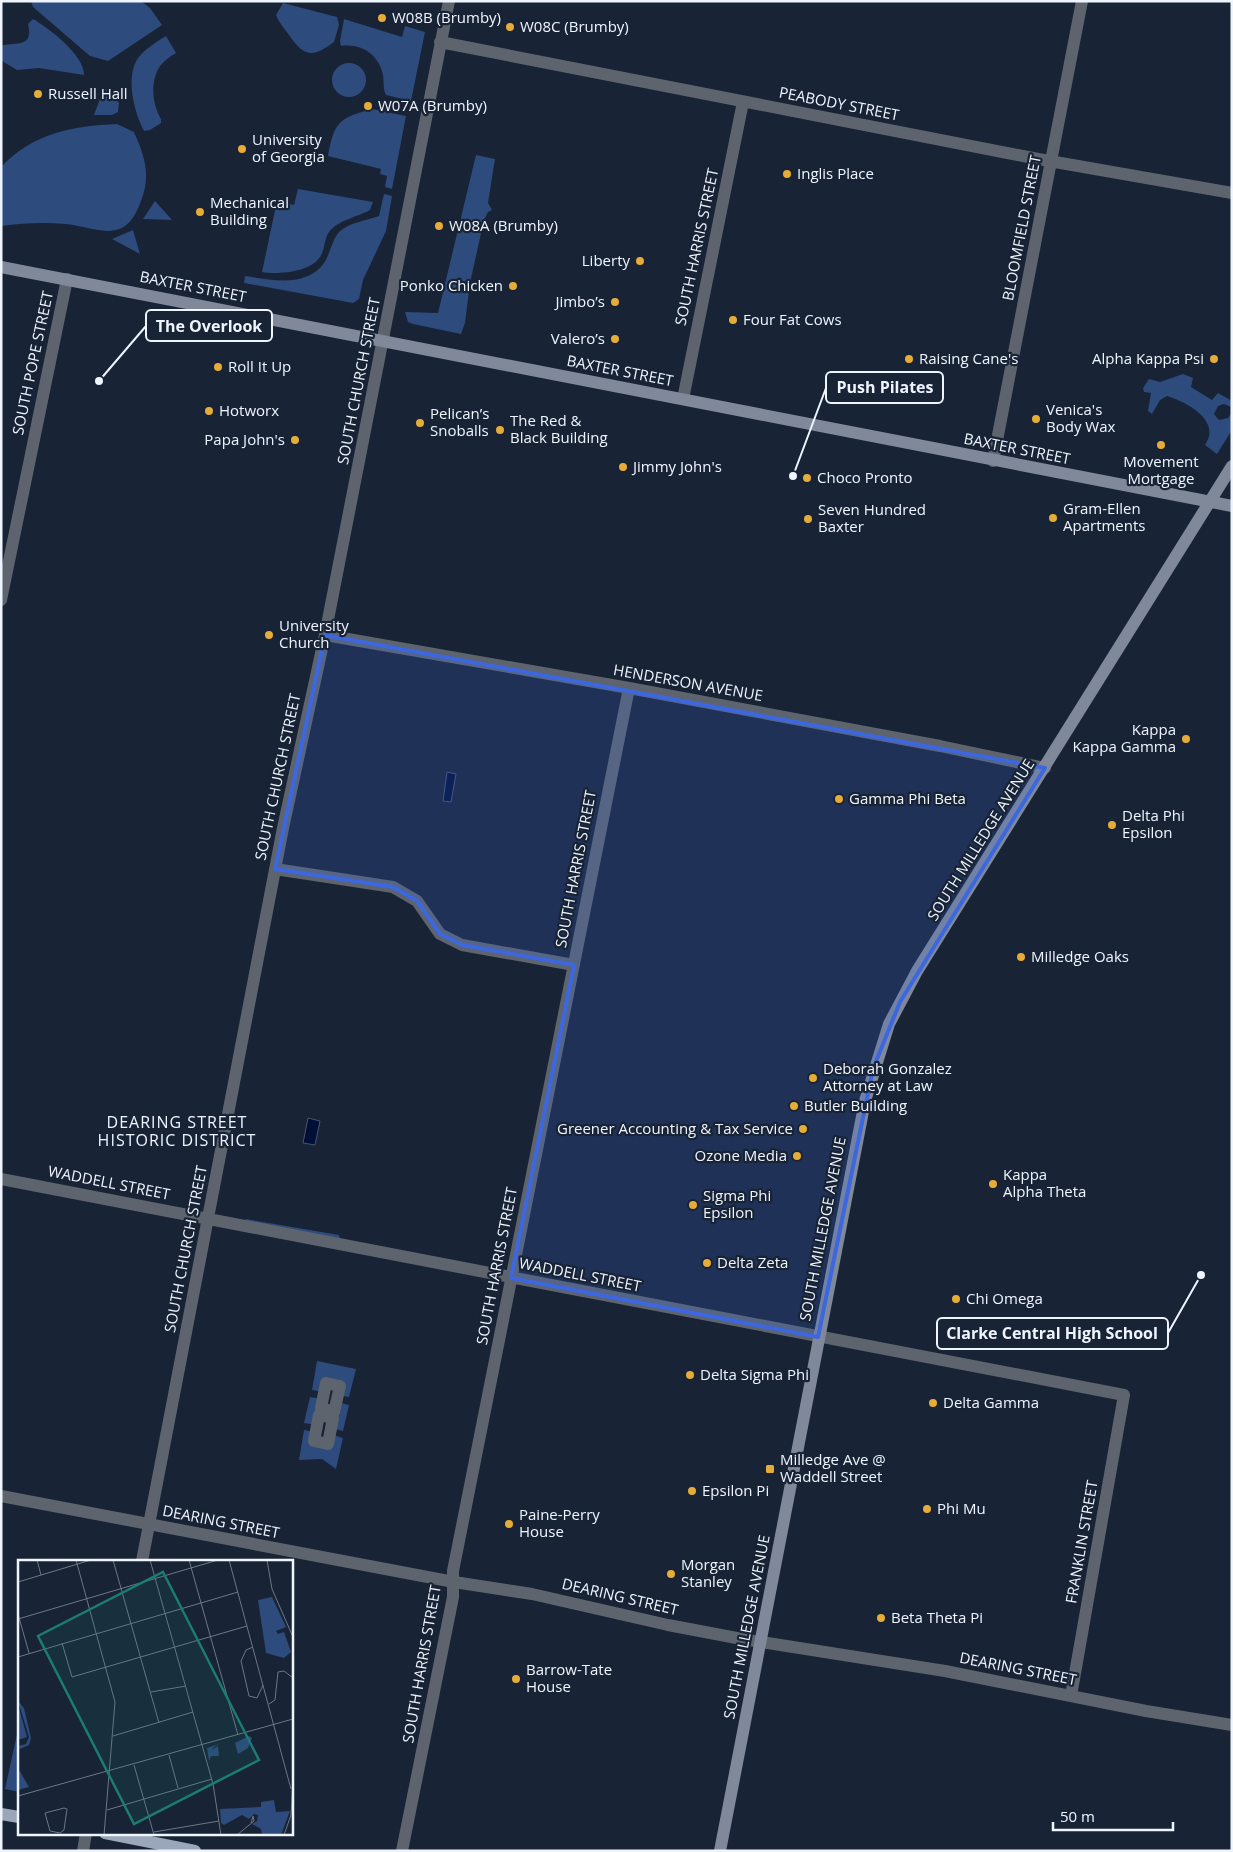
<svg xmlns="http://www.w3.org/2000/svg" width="1233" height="1852" viewBox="0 0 1233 1852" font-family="'Open Sans',sans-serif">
  <rect width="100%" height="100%" fill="#182335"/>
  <path fill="#2d4b7c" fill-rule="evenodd" d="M31,1h110l9,7 12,17 -54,36 -18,-5 -57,-49z
    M283,3l54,14 2,8 -5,17c-21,16 -30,15 -45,-7 -4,-6 -10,-12 -13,-20z
    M33,19c16,9 52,37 51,56l-45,-7 -22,2 -15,-9 -1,-15c14,-5 33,3 27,-22z
    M344,19l58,18 3,-11 20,6 -14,69 -25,-6c-3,-6 -2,-12 -3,-20 -4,-20 -21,-32 -42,-29l-1,-5z
    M166,36l10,17c-5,3 -12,8 -16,13 -10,15 -8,38 1,53v4l-11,7 -6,1c-10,-19 -19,-53 -6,-73 7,-9 18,-16 28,-22z
    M332 80a17 17 0 1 1 34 0a17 17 0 1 1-34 0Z
    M104,88l9,6 6,9 -1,9 -6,3h-18z
    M372,109l34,7 -14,73 -7,-2 2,-11 -7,-2 1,-5 -53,-13c6,-34 11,-38 44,-47z
    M117,124l17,8c11,25 17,43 7,69 -16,45 -41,27 -75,23 -22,-2 -43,-1 -65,2v-59c32,-34 72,-41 116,-43z
    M476,155l19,4 -7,44 4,7 -4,2 -4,8 -14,63 -5,40 -4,11 -48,-10 -5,-2 -3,-10 33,1z
    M298,189l75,13 -3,8c-12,7 -32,10 -41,22 -5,7 -4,18 -9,25 -9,15 -43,18 -58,15l15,-71 17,4z
    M384,194l8,2 -6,35 -23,49 -4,19 -6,4 -109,-20 1,-7c26,4 61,12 79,-13 6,-9 8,-23 15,-31 9,-9 28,-12 40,-16z
    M155,201l17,19 -29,-1z
    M133,230l7,24 -28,-15z
    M1183,374l10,4 -2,9 21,13 6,-7 14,8v29l-15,24 -12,-9c17,-25 -19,-43 -38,-49l-7,4 -8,14 -4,-3 3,-18 -7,-1 -1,-4 6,-9 11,3zM1224,404l7,3 1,5 -4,6 -9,2 -5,-6 4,-8z
    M246,1219l93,16 1,4 -96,-17z
    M317,1361l39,8 -7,28 -11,-2 2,-9 -16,6 -12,-2z
    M310,1397l13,2 -2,9 16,-6 12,3 -6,26 -12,-3 2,-10 -16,7 -13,-2z
    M304,1430l11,2 -1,9 16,-7 13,4 -7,31 -14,-10 -23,1z
    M19,1725v67l-14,-3z"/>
  <path fill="#000f36" stroke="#485472" d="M447,772l9,2 -5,28 -8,-1z
    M308,1118l12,3 -5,24 -12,-2z"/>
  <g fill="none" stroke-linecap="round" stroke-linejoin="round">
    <path stroke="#5e646e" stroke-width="12" d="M326,1383l14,3 -6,26 -13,-4z
      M319,1415l14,3 -5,26 -14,-3z"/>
    <path stroke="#5e646e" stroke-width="12" d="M440,42l598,117 194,34
      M683,399l60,-297
      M993,461l89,-460
      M1,600l66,-321
      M325,635l304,53 311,58 105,22
      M275,869l118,18 24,14 23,33 22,11 112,20
      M1,1179l1123,216 -53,301
      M1,1496l453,86 78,12 136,31 74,14 203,32 201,40 86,14
      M142,1561l141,-733 42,-193 124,-634
      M83,1851l3,-18
      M402,1851l51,-254v-26l176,-883"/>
    <path stroke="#808999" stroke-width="12" d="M1,267l1231,239
      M720,1851l145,-750 24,-77 28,-53 315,-505"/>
    <path stroke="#9aa6ba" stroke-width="12" d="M1,1814l18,3
      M105,1833l90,18"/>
  </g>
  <path fill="#3c67de" fill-opacity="0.2" stroke="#3c67de" stroke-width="4" stroke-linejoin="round" d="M325,635l720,133 -145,234 -27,67 -55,268 -307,-59 63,-313 -112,-20 -22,-11 -23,-33 -24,-14 -118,-18z"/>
  <g fill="#e7ac37" stroke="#182335" stroke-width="2">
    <circle cx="382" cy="18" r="5"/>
    <circle cx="510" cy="27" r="5"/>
    <circle cx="38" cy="94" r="5"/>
    <circle cx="368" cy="106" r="5"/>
    <circle cx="242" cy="149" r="5"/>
    <circle cx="787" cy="174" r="5"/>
    <circle cx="200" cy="212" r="5"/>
    <circle cx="439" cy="226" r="5"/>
    <circle cx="640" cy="261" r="5"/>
    <circle cx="513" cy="286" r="5"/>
    <circle cx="615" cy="302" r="5"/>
    <circle cx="733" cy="320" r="5"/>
    <circle cx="615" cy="339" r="5"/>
    <circle cx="909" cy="359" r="5"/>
    <circle cx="1214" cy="359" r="5"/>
    <circle cx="218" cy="367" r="5"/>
    <circle cx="209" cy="411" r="5"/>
    <circle cx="1036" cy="419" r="5"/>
    <circle cx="420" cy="423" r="5"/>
    <circle cx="500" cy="430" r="5"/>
    <circle cx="295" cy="440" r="5"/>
    <circle cx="1161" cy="445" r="5"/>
    <circle cx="623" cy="467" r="5"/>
    <circle cx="807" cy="478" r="5"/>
    <circle cx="1053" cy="518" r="5"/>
    <circle cx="808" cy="519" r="5"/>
    <circle cx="269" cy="635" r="5"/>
    <circle cx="1186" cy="739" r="5"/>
    <circle cx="839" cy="799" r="5"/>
    <circle cx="1112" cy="825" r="5"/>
    <circle cx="1021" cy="957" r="5"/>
    <circle cx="813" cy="1078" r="5"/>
    <circle cx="794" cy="1106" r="5"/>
    <circle cx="803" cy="1129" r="5"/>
    <circle cx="797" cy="1156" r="5"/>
    <circle cx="993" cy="1184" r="5"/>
    <circle cx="693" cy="1205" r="5"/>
    <circle cx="707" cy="1263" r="5"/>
    <circle cx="956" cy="1299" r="5"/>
    <circle cx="690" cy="1375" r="5"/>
    <circle cx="933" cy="1403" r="5"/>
    <rect x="765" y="1464" width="10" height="10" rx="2.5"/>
    <circle cx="692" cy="1491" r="5"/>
    <circle cx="927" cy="1509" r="5"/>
    <circle cx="509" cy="1524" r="5"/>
    <circle cx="671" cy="1574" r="5"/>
    <circle cx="881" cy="1618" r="5"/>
    <circle cx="516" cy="1679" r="5"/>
  </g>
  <g text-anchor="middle" stroke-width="4.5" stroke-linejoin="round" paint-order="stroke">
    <g font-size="15" fill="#eff5ff" stroke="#182335" text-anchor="start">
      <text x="392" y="23">W08B (Brumby)</text>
      <text x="520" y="32">W08C (Brumby)</text>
      <text x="48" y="99">Russell Hall</text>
      <text x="378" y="111">W07A (Brumby)</text>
      <text x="252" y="145">University<tspan x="252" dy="17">of Georgia</tspan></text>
      <text x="797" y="179">Inglis Place</text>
      <text x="210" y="208">Mechanical<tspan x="210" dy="17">Building</tspan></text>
      <text x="449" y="231">W08A (Brumby)</text>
      <text x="630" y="266" text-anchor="end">Liberty</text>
      <text x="503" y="291" text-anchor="end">Ponko Chicken</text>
      <text x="605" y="307" text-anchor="end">Jimbo’s</text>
      <text x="743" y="325">Four Fat Cows</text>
      <text x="605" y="344" text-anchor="end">Valero’s</text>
      <text x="919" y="364">Raising Cane's</text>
      <text x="1204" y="364" text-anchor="end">Alpha Kappa Psi</text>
      <text x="228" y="372">Roll It Up</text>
      <text x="1046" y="415">Venica's<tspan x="1046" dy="17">Body Wax</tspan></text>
      <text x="219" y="416">Hotworx</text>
      <text x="430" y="419">Pelican’s<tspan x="430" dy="17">Snoballs</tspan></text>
      <text x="510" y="426">The Red &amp;<tspan x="510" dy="17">Black Building</tspan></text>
      <text x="285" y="445" text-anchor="end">Papa John's</text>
      <text x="1161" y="467" text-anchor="middle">Movement<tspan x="1161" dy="17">Mortgage</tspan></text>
      <text x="633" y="472">Jimmy John's</text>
      <text x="817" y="483">Choco Pronto</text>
      <text x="1063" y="514">Gram-Ellen<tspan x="1063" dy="17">Apartments</tspan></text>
      <text x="818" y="515">Seven Hundred<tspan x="818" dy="17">Baxter</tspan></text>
      <text x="279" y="631">University<tspan x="279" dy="17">Church</tspan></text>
      <text x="1176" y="735" text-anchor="end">Kappa<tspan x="1176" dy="17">Kappa Gamma</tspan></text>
      <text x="849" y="804">Gamma Phi Beta</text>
      <text x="1122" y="821">Delta Phi<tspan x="1122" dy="17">Epsilon</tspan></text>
      <text x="1031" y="962">Milledge Oaks</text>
      <text x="823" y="1074">Deborah Gonzalez<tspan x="823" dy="17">Attorney at Law</tspan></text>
      <text x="804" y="1111">Butler Building</text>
      <text x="793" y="1134" text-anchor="end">Greener Accounting &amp; Tax Service</text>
      <text x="787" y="1161" text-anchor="end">Ozone Media</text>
      <text x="1003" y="1180">Kappa<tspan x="1003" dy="17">Alpha Theta</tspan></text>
      <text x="703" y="1201">Sigma Phi<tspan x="703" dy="17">Epsilon</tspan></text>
      <text x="717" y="1268">Delta Zeta</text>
      <text x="966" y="1304">Chi Omega</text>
      <text x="700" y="1380">Delta Sigma Phi</text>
      <text x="943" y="1408">Delta Gamma</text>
      <text x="780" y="1465">Milledge Ave @<tspan x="780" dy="17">Waddell Street</tspan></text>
      <text x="702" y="1496">Epsilon Pi</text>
      <text x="937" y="1514">Phi Mu</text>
      <text x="519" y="1520">Paine-Perry<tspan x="519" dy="17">House</tspan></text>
      <text x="681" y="1570">Morgan<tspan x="681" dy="17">Stanley</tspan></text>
      <text x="891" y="1623">Beta Theta Pi</text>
      <text x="526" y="1675">Barrow-Tate<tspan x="526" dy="17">House</tspan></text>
    </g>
    <g font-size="15" fill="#eff5ff" stroke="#182335">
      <text transform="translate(839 104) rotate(11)" y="5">PEABODY STREET</text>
      <text transform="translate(1022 228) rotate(-79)" y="5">BLOOMFIELD STREET</text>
      <text transform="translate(697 247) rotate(-78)" y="5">SOUTH HARRIS STREET</text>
      <text transform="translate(193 287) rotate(11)" y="5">BAXTER STREET</text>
      <text transform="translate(33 363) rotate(-78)" y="5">SOUTH POPE STREET</text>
      <text transform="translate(620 371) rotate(11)" y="5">BAXTER STREET</text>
      <text transform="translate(359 381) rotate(-79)" y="5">SOUTH CHURCH STREET</text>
      <text transform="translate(1017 449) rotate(11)" y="5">BAXTER STREET</text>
      <text transform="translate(688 683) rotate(10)" y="5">HENDERSON AVENUE</text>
      <text transform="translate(278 777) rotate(-78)" y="5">SOUTH CHURCH STREET</text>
      <text transform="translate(981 840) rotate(-58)" y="5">SOUTH MILLEDGE AVENUE</text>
      <text transform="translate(576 869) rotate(-79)" y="5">SOUTH HARRIS STREET</text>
      <text transform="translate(109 1183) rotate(11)" y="5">WADDELL STREET</text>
      <text transform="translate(823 1229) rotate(-79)" y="5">SOUTH MILLEDGE AVENUE</text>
      <text transform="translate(186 1249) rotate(-79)" y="5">SOUTH CHURCH STREET</text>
      <text transform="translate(497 1266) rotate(-79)" y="5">SOUTH HARRIS STREET</text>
      <text transform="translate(580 1275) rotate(11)" y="5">WADDELL STREET</text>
      <text transform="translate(221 1522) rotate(11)" y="5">DEARING STREET</text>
      <text transform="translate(1082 1542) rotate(-80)" y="5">FRANKLIN STREET</text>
      <text transform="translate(620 1597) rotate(13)" y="5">DEARING STREET</text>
      <text transform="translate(747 1627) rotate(-79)" y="5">SOUTH MILLEDGE AVENUE</text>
      <text transform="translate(422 1664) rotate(-80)" y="5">SOUTH HARRIS STREET</text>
      <text transform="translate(1018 1669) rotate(11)" y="5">DEARING STREET</text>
    </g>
    <g font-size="16" letter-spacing="1" fill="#eff5ff" stroke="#182335">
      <text x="177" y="1128">DEARING STREET<tspan x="177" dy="18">HISTORIC DISTRICT</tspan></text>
    </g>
  </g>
  <g transform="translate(18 1560)">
    <rect width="275" height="275" fill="#182335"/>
    <path d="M254,37l14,30 -10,4 2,3 6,-2 7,20 -7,6 -18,-5 -8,-53zM0,141l6,7 7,30 -2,7 -9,4 -2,-3 8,-2 3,-7zM1,148l8,29 -9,3v-31zM231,176l3,2 -4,10 -10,6 -3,-11zM201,184l-5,3 -2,3 6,-4 1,10h-8l-2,5 -2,-13zM0,208l11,19 -11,3zM256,240l2,12 14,-1 -9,24h-19l-1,-6 -9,-5 5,-3 1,-6 -4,-1 -5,5 -7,-4 -18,10 -3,-2 -1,-14 41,-2v-5z" fill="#2d4b7c"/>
    <path fill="none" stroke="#6e7786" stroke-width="1" d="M19,0l4,15M58,0l39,142 -11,133M95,0l46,163M132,0l63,224 8,51M171,0l49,175M211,0l62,229M249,0l5,29 21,48M0,22l73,-22M0,54l11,39M0,59l200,-59M44,83l10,34 175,-51M235,87l-7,3 -5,11 8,35 8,2 6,-13M0,97l220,-65M133,132l35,-6M251,144l6,-4 3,-28 6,-1 9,7M95,176l80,-24M151,195l9,33M116,205l20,70M0,236l275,-77M46,248l3,1 -3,21 -4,3 -10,-2 -5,-18zM89,250l105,-31M136,272l65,-11M219,275l17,-14 -1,-5 -2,7M266,275l7,-20 2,-34"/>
    <path fill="#1a7c75" fill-opacity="0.15" stroke="#1a7c75" stroke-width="2.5" d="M145,12l96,188 -125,64 -96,-188z"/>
    <rect width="275" height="275" fill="none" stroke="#eff5ff" stroke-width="2.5"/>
  </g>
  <path fill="none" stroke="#eff5ff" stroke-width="2" d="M99 381L146 326M793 476L826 388M1201 1275L1168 1333"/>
  <g fill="#eff5ff" stroke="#182335" stroke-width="2">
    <circle cx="99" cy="381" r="5"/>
    <circle cx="793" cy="476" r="5"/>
    <circle cx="1201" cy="1275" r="5"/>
  </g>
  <g fill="#182335" stroke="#eff5ff" stroke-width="2">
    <rect x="146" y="310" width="126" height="31" rx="5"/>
    <rect x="826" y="372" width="117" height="31" rx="5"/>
    <rect x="937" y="1318" width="231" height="31" rx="5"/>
  </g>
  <g font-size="16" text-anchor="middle" font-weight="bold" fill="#eff5ff">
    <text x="209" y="332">The Overlook</text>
    <text x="885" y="393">Push Pilates</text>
    <text x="1052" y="1339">Clarke Central High School</text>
  </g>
  <rect width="1233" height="1852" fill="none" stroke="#eff5ff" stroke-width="5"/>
  <path d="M1053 1822v8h120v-8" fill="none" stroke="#eff5ff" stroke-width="2.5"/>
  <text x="1060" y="1822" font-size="15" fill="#eff5ff" stroke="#182335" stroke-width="4" paint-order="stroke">50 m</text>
</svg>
